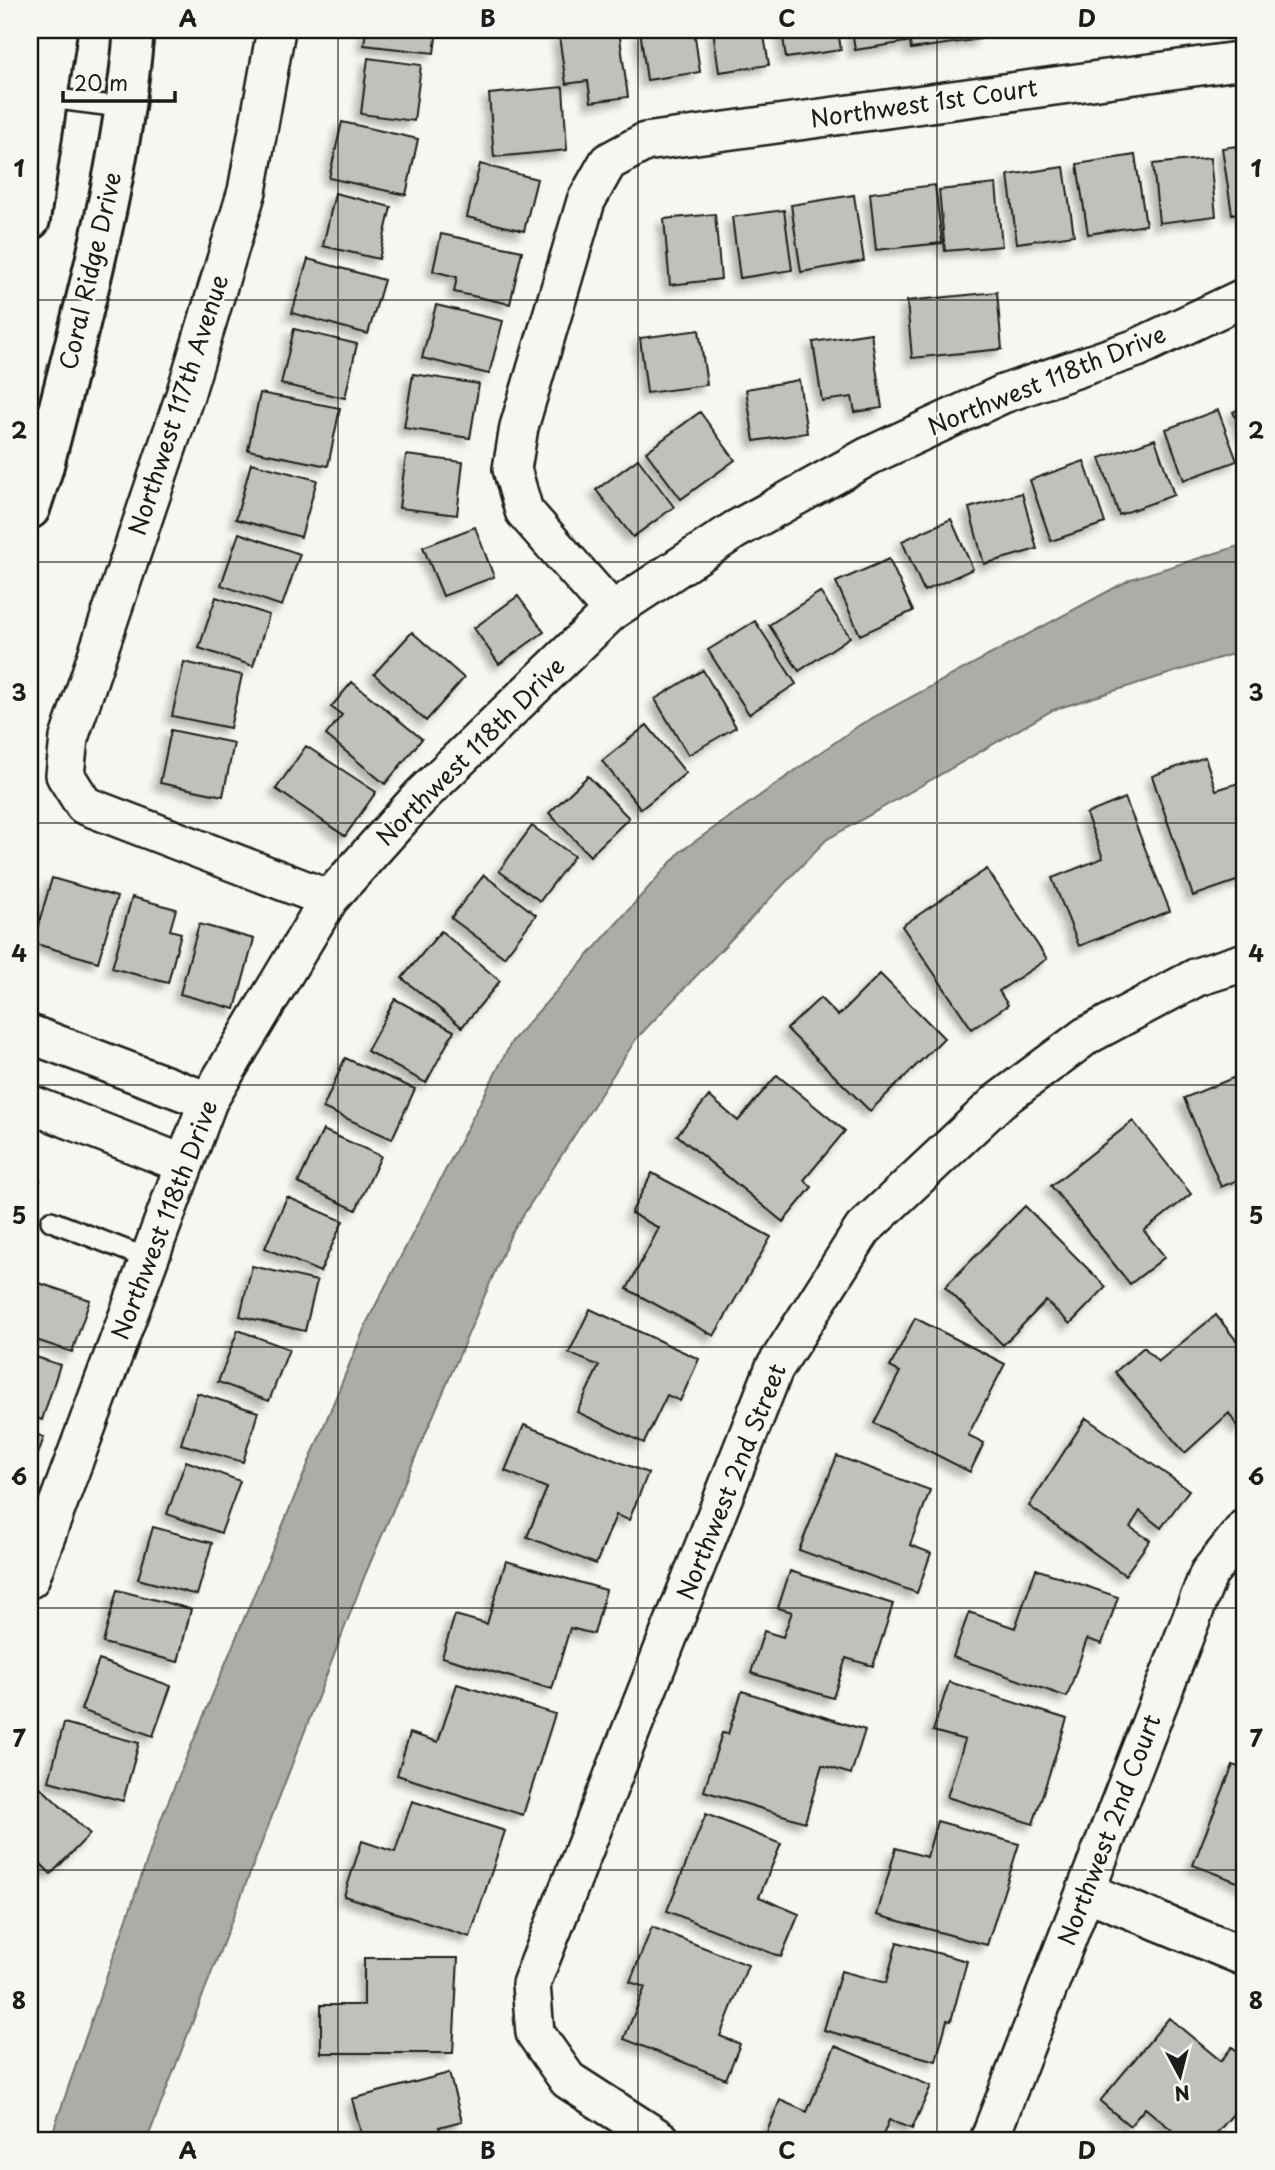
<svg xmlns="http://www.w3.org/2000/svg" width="1275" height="2170" viewBox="0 0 1275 2170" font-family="'Playpen Sans',sans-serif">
  <defs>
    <filter id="shadow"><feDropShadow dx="-6" dy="6" stdDeviation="3.5" flood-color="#0004"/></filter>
  </defs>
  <rect width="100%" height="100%" fill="#f6f6f2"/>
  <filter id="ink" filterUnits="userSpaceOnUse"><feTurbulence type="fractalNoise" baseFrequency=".0143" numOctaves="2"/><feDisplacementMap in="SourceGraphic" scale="14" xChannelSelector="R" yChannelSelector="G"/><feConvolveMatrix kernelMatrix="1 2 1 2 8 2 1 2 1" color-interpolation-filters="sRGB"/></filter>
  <g filter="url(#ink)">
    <path fill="#acaca9" stroke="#727271" stroke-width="2" d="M1245,544v106l-192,60 -227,130 -190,199 -125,195 -146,341 -218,565h-97l113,-326 204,-492 145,-281 168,-189 181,-128 270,-145z"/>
    <path fill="#c0c0bd" stroke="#1c1c1c" stroke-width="2" filter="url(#shadow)" d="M366,30h71l-3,23 -70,-8z
      M607,30h12l9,67 -37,5 -3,-21 -22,3 -7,-48z
      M640,30h54l6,42 -53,8z
      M713,30h50l6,35 -50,7z
      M782,30h56l3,20 -55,8z
      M852,30h53l2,12 -52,8z
      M908,30h71l2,9 -70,10z
      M368,58l53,7 -7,56 -53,-7z
      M563,87l4,63 -73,7 -5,-63z
      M342,122l76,17 -12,56 -77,-17z
      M1245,145v67l-13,2 -10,-66z
      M1135,155l11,70 -58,9 -11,-70z
      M1210,158l6,58 -57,7 -6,-59z
      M480,164l57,15 -13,52 -57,-14z
      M1064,167l10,68 -57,8 -9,-68z
      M996,184l6,62 -57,5 -6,-61z
      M935,185l7,58 -66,7 -6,-57z
      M335,193l56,14 -12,52 -56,-13z
      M854,195l10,66 -63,11 -10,-67z
      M784,210l8,60 -52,8 -8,-61z
      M715,214l6,65 -51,6 -6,-66z
      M441,234l81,17 -12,53 -56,-12 3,-15 -24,-6z
      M308,259l76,21 -16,54 -76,-21z
      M997,292l5,57 -90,9 -5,-57z
      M436,305l67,16 -14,53 -67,-16z
      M294,329l63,15 -12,54 -64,-14z
      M699,330l8,55 -60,8 -7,-55z
      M871,333l11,75 -27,4 -3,-15 -30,4 -9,-59z
      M413,374l66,10 -9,54 -66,-10z
      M799,380l8,53 -53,8 -8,-52z
      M260,393l80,15 -12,58 -80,-16z
      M1245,406v31l-12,-25z
      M1218,410l19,51 -53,19 -18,-51z
      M700,412l35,48 -54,39 -35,-47z
      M1155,439l19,56 -55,20 -19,-57z
      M406,455l57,7 -6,53 -58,-7z
      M638,459l36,48 -41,30 -37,-47z
      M1084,461l21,62 -54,18 -21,-61z
      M251,463l66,17 -16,57 -65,-18z
      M1022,493l15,56 -53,15 -15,-56z
      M951,519l22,50 -49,22 -22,-50z
      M475,527l19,50 -51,19 -20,-49z
      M239,533l61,21 -18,52 -61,-21z
      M889,559l24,52 -53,24 -24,-53z
      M820,592l30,45 -51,34 -30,-46z
      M518,596l26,36 -45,32 -25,-36z
      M216,597l53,18 -16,51 -54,-18z
      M755,621l41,63 -47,30 -41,-64z
      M412,632l52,46 -38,43 -52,-47z
      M184,662l58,13 -12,53 -58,-12z
      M703,670l33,57 -48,28 -33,-56z
      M352,682l70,57 -37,45 -59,-49 16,-20 -11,-8z
      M647,725l39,48 -45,36 -39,-48z
      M171,730l63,13 -11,53 -63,-13z
      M306,746l70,46 -31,44 -69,-47z
      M1205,757l11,33 29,-9v97l-52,18 -41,-120z
      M588,776l41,42 -39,38 -41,-43z
      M1125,798l45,113 -91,35 -27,-68 51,-20 -17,-44z
      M532,826l42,30 -34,45 -41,-30z
      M987,869l60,90 -48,32 9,14 -36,24 -70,-103z
      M484,875l52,40 -32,42 -53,-39z
      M52,878l65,19 -19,65 -65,-19z
      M132,897l44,12 -6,21 11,3 -13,50 -56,-15z
      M199,924l55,15 -19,70 -55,-15z
      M441,931l59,50 -38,46 -60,-49z
      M880,974l64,64 -74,73 -83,-82 33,-31 18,18z
      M395,999l59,32 -28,52 -59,-32z
      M345,1058l70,31 -23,50 -69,-31z
      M1245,1073v104l-24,10 -37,-89z
      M777,1075l68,56 -41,49 8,7 -29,35 -106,-87 32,-39 29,25z
      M1133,1121l58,73 -47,37 21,26 -35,27 -79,-98z
      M323,1130l58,26 -25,54 -58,-27z
      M652,1173l119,64 -57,99 -87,-47 32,-61 -28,-15z
      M30,1176l10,4 -10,26z
      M287,1197l56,24 -23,51 -55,-24z
      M1025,1206l81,81 -36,37 -24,-23 -43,44 -58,-58z
      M252,1266l65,15 -12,50 -65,-15z
      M30,1280l60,20 -18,52 -42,-14z
      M590,1309l109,50 -19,42 -13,-6 -23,48 -67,-31 22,-46 -30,-13z
      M1216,1315l29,36v72l-7,5 -9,-15 -44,40 -70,-81 29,-25 14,15z
      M915,1318l90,46 -37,71 16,8 -14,29 -96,-49 26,-51 -10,-5z
      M238,1330l51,19 -20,52 -51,-19z
      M30,1355l30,10 -18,55 -12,-4z
      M197,1393l61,19 -15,50 -62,-18z
      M1086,1418l103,72 -28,38 -21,-17 -10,16 20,13 -25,35 -96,-69z
      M524,1425l124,48 -19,47 -13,-5 -20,49 -69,-27 20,-49 -42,-17z
      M30,1432l14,5 -14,40z
      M837,1456l93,34 -20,55 21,8 -14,40 -118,-43z
      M186,1461l54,20 -19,52 -54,-19z
      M153,1527l59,16 -15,52 -59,-16z
      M506,1561l100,29 -12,44 -24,-6 -18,61 -110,-32 13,-42 32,9z
      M1036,1569l82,28 -16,47 -15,-5 -20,58 -114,-40 16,-45 46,16z
      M790,1571l103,33 -20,62 -27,-8 -13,40 -82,-25 13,-42 19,6 9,-25 -14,-4z
      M117,1590l74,19 -13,53 -75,-19z
      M99,1660l72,26 -18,50 -72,-26z
      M949,1682l118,37 -34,105 -86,-27 18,-57 -32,-9z
      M457,1684l98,30 -32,101 -126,-40 13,-42 28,9z
      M742,1691l123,39 -14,44 -29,-9 -17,57 -101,-31 18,-58 6,1z
      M64,1723l75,20 -16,58 -74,-20z
      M1233,1765l12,4v116l-52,-20z
      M37,1784l53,50 -39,40 -21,-21v-62z
      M412,1801l93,30 -35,106 -126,-41 18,-55 33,11z
      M706,1814l75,30 -22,53 40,17 -18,43 -114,-46z
      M937,1821l82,23 -32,101 -110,-30 19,-67 31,9z
      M652,1927l96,38 -28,71 20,8 -14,35 -102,-40 21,-52 -15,-5z
      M897,1942l70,19 -16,60 -4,-1 -11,41 -112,-31 17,-59 45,12z
      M364,1958h94l-5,95h-132v-48h43z
      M1169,2018l52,43 11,-14 13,10v43l-34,40h-27l-39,-32 -15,18 -30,-25z
      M835,2046l96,40 -19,43 -23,-9 -8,20 -117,-1 16,-39 27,12z
      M449,2073l13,48 -23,6 3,13h-79l-11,-41z"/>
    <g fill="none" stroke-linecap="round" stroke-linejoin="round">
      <g stroke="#1c1c1c" stroke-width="24">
        <path id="lane" d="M42,97l86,11
          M51,1221l98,38"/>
      </g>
      <g stroke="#1c1c1c" stroke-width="42">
        <path id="street" d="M276,30l-29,161 -62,204 -116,343 -4,37 19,30 245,94
          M612,611l-88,-100 -12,-42 7,-42 67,-226 22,-39 37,-20 600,-82
          M30,1034l178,67
          M30,1104l154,60
          M30,1579l178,-478 121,-202 93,-104 190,-184 123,-81 134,-74 134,-62 134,-46 108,-51
          M1087,1892l158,65
          M661,2140l-93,-60 -33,-47 -4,-49 243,-615 89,-140 136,-128 87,-65 111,-59 48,-15
          M989,2140l220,-567 36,-45"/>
      </g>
      <g stroke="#1c1c1c" stroke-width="44">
        <path id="secondary" d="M30,220l27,-190
          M30,509l13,-40c37,-146 78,-289 91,-439"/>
      </g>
      <use href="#lane" stroke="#f6f6f2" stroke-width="19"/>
      <use href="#street" stroke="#f6f6f2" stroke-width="37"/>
      <use href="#secondary" stroke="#f6f6f2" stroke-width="38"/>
    </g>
  </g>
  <path fill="none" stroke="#1c1c1c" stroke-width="2" stroke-opacity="0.55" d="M338,30v2110M638,30v2110M937,30v2110M30,300h1215M30,562h1215M30,823h1215M30,1085h1215M30,1347h1215M30,1608h1215M30,1870h1215"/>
  <g text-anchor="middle" stroke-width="5" stroke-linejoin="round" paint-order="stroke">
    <g font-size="24" fill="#1c1c1c" stroke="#f6f6f2">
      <text transform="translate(924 104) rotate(-8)" y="8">Northwest 1st Court</text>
      <text transform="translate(91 271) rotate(-77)" y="8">Coral Ridge Drive</text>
      <text transform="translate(1047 381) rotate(-22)" y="8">Northwest 118th Drive</text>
      <text transform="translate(179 405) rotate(-72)" y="8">Northwest 117th Avenue</text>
      <text transform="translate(471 752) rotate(-45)" y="8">Northwest 118th Drive</text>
      <text transform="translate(165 1220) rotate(-69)" y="8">Northwest 118th Drive</text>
      <text transform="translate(732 1482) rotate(-68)" y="8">Northwest 2nd Street</text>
      <text transform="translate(1110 1830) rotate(-69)" y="8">Northwest 2nd Court</text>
    </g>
  </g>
  <rect width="1275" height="2170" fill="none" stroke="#f6f6f2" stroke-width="77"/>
  <g transform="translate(1180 2076) rotate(173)" stroke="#f6f6f2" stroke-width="5" paint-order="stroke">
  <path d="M0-5L12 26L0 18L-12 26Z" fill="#1c1c1c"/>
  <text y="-10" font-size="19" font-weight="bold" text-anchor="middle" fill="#1c1c1c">N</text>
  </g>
  <path d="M63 91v10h112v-10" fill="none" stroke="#1c1c1c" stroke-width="3.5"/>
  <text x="74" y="91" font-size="21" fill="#1c1c1c" stroke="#f6f6f2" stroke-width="5" paint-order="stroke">20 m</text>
  <rect x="38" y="38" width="1198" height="2094" fill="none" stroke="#1c1c1c" stroke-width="2.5"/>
  <g font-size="23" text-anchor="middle" font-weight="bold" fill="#1c1c1c">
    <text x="188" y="27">A</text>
    <text x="488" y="27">B</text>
    <text x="787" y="27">C</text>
    <text x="1087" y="27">D</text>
    <text x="19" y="177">1</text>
    <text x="1256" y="177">1</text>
    <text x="19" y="439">2</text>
    <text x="1256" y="439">2</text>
    <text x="19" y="701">3</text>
    <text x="1256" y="701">3</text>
    <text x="19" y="962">4</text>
    <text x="1256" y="962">4</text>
    <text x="19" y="1224">5</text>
    <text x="1256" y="1224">5</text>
    <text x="19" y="1485">6</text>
    <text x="1256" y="1485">6</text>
    <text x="19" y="1747">7</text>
    <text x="1256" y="1747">7</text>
    <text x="19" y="2009">8</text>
    <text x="1256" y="2009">8</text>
    <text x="188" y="2159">A</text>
    <text x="488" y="2159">B</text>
    <text x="787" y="2159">C</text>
    <text x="1087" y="2159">D</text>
  </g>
</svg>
